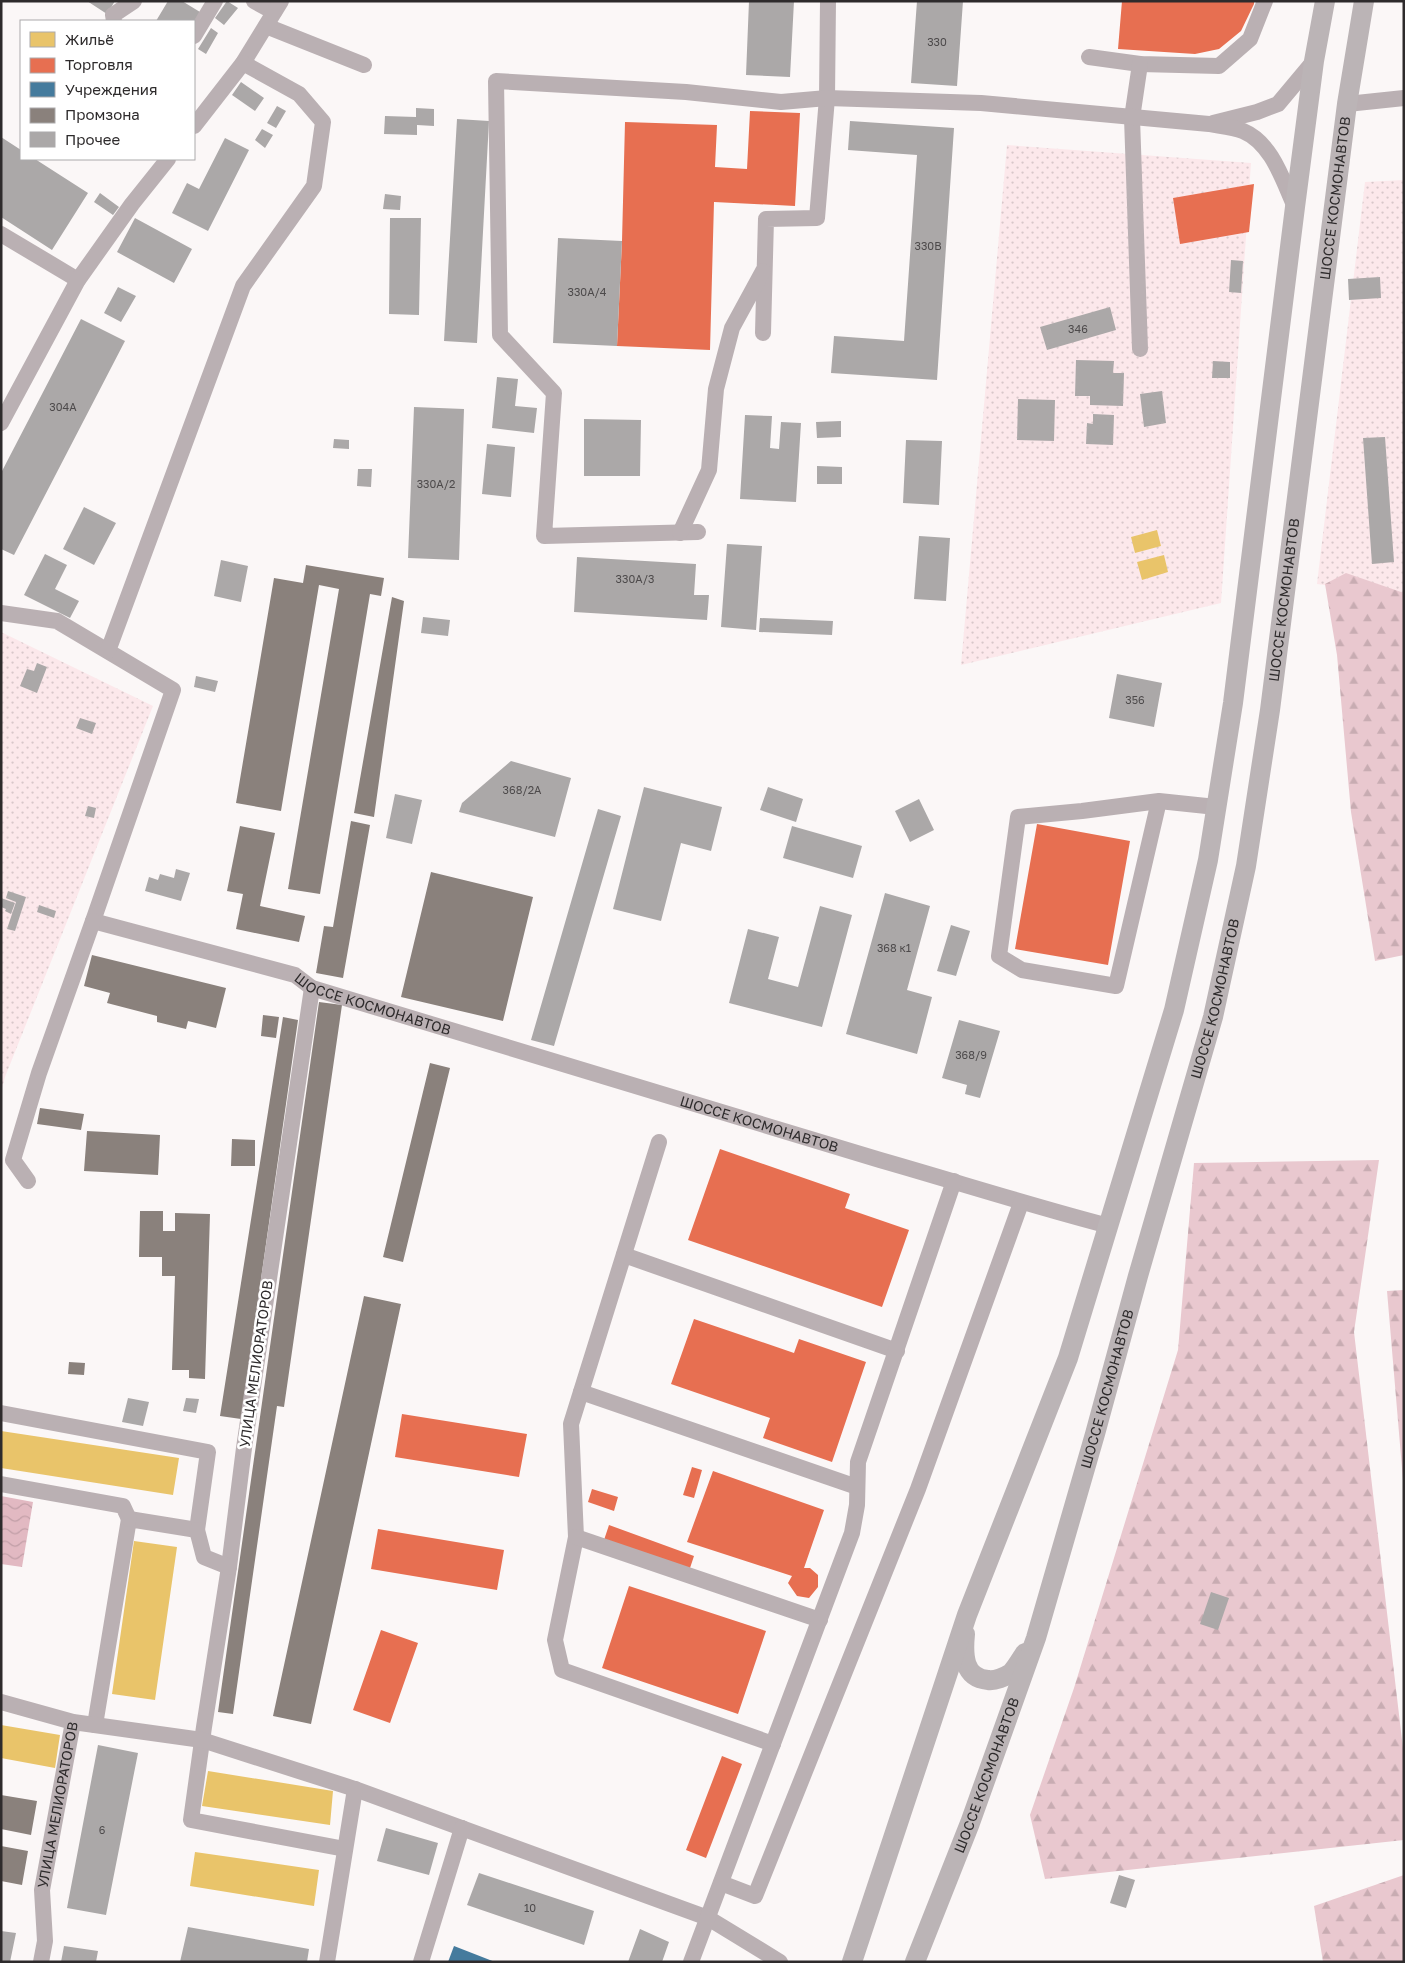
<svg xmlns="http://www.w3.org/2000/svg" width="1405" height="1963" viewBox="0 0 1405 1963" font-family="'Golos Text',sans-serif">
  <defs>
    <pattern id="grass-dots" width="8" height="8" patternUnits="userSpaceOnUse" patternTransform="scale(1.25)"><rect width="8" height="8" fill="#fce8eb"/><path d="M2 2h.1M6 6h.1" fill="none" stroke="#d8c7ca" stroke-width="1.8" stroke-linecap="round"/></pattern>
    <pattern id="forest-firs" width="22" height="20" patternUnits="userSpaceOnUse" patternTransform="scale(1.25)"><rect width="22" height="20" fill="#e9c8cf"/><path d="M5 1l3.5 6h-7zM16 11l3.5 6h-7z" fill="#c8acb2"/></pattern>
    <pattern id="water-waves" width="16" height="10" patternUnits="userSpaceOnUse" patternTransform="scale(1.25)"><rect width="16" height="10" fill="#e2b9c2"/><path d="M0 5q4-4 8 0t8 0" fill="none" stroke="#c29fa7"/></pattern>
  </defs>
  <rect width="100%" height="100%" fill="#fbf7f7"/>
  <path fill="url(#grass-dots)" d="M1007,145l244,18 -30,440 -260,62z
    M1404,180v416l-87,-12 48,-402z
    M1,632l152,74 -148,371 -4,15z"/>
  <path fill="url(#forest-firs)" d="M1346,573l58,20v362l-29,6 -24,-149 -14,-157 -12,-71z
    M1379,1160l-25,172 50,425v83l-359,39 -15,-64 44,-127 104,-338 16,-187z
    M1404,1290v202l-17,-201z
    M1404,1875v87h-81l-9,-56z"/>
  <path fill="url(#water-waves)" d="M1,1496l32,6 -11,65 -21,-3z"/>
  <path fill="#e9c46a" d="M1157,530l4,16 -26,7 -4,-16z
    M1164,555l4,17 -26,8 -5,-18z
    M1,1431l178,27 -6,37 -172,-27z
    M134,1541l43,6 -22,153 -43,-6z
    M1,1725l59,10 -5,33 -54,-10z
    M208,1771l125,20 -3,34 -128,-19z
    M195,1852l124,18 -5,36 -124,-20z"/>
  <path fill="#e76f51" d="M1122,1h132v3l-13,27 -22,18 -24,5 -77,-5z
    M750,111l50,2 -5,93 -81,-4 -4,148 -93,-4 5,-105 3,-119 92,3 -2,42 32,2z
    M1254,184l-5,48 -69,12 -7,-46z
    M1037,824l93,17 -22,124 -93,-16z
    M720,1149l130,45 -5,14 64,22 -27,77 -194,-67z
    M694,1319l100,34 5,-14 67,23 -34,100 -69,-24 7,-20 -99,-34z
    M402,1414l125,20 -8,43 -124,-20z
    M692,1467l10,3 -8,28 -11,-3z
    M713,1471l111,39 -20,58h6l8,7v12l-9,11 -12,-2 -9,-13 4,-7 -105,-34z
    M592,1489l26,8 -4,14 -26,-9z
    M609,1525l85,31 -5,15 -85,-31z
    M378,1529l126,21 -7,40 -126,-21z
    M629,1586l137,45 -28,83 -136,-46z
    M381,1630l37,13 -28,80 -37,-13z
    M722,1756l20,8 -36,94 -20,-8z"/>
  <path fill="#457b9d" d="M454,1946l41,16h-47z"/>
  <path fill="#8a817c" d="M306,565l78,13 -3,18 -11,-2 -50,300 -32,-5 51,-300 -20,-4 -38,226 -45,-8 38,-225 29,5z
    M392,597l12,4 -30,216 -20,-4z
    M351,821l19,4 -27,153 -27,-5 8,-47 9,1z
    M240,826l35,7 -15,73 45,10 -6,26 -63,-13 7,-35 -16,-3z
    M431,872l102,25 -30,124 -102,-24z
    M92,955l134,33 -10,40 -28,-7 -2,8 -29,-7v-6l-50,-13 3,-10 -26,-7z
    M319,1002l23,3 -58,402 -7,-1 -44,308 -15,-2z
    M263,1015l16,2 -3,21 -15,-2z
    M283,1017l15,3 -57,399 -21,-3z
    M430,1063l20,5 -47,194 -20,-5z
    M40,1108l44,6 -3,16 -44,-6z
    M87,1131l73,4 -2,40 -74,-4z
    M232,1139l23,1v26h-24z
    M140,1211h23v20h12v-18l35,1 -5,165 -16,-1v-8h-17l3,-94h-13v-19h-23z
    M364,1296l37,8 -90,420 -38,-8z
    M69,1362l16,1 -1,12 -16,-1z
    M1,1795l36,6 -6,34 -30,-6z
    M1,1846l27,5 -6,34 -21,-4z"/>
  <path fill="#aba8a8" d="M87,1h28l-8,13z
    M168,1h14l18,11 -5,9h-39z
    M227,1l11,7 -14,17 -9,-7z
    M749,1h45l-4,76 -44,-2z
    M917,1h46l-6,85 -46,-3z
    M211,28l7,5 -12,21 -8,-5z
    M241,82l23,16 -9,13 -23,-16z
    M277,106l9,5 -10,17 -9,-5z
    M416,108l18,1v17l-17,-1v10l-33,-1 1,-18 31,1z
    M457,119l32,2 -12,222 -33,-2z
    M850,121l104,7 -17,252 -106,-7 3,-37 70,5 13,-186 -69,-5z
    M262,129l11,6 -8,13 -10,-8z
    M1,137l20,13v9h14l53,34 -36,57 -51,-33z
    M225,138l24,12 -41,81 -36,-18 15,-30 12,6z
    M100,193l19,14 -6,8 -19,-13z
    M385,194l16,2 -1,14 -17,-1z
    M135,218l57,31 -18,34 -57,-31z
    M390,218h31l-2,97 -30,-1z
    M558,238l64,3 -5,105 -64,-3z
    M1231,260l12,1 -2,32 -12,-1z
    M1380,277l1,21 -32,2 -1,-21z
    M118,287l18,9 -15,26 -17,-9z
    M1110,307l6,23 -69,20 -7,-23z
    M81,319l44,22 -111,214 -13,-6v-76z
    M1076,360l38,1 -1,12h11l-1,33 -33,-1v-9h-15z
    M1213,361l17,1v16h-18z
    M497,377l21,2 -3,27 22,2 -3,25 -42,-5z
    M1162,391l4,32 -22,4 -4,-33z
    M1018,399l37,1 -1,41 -37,-1z
    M414,407l50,2 -5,151 -51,-2z
    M1093,414l21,1 -1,30 -27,-1 1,-21 6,1z
    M745,415l27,1 -2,32 9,1 2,-27 20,1 -5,79 -56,-3z
    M584,419l57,1 -1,56h-56z
    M841,421v16l-24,1 -1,-16z
    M1385,437l9,125 -22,2 -9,-126z
    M334,439l15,1v9l-16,-1z
    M906,440l36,1 -3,64 -36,-2z
    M487,444l28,3 -4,50 -29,-3z
    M817,466l25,1v17h-25z
    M358,469h14l-1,18 -14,-1z
    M84,507l32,16 -22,42 -31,-16z
    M919,536l31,2 -4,63 -32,-2z
    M727,544l35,2 -6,84 -35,-3z
    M45,554l22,11 -12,24 24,12 -9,17 -46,-23z
    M577,557l119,7 -2,31h15l-2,25 -133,-8z
    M221,560l27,6 -7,36 -27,-6z
    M423,617l27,3 -2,16 -27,-3z
    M760,618l73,3 -1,14 -73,-3z
    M37,663l10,4 -10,26 -17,-7 7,-17 7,2z
    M1117,674l45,9 -8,44 -45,-9z
    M196,676l22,5 -3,11 -21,-5z
    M80,718l16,5 -4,11 -16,-6z
    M511,761l60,17 -16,59 -96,-25 3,-9z
    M644,787l78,20 -11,44 -30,-8 -20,78 -48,-12z
    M768,787l35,12 -7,23 -36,-12z
    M395,794l27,6 -10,44 -26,-6z
    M919,799l15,31 -24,12 -15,-31z
    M88,806l8,2 -2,10 -9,-2z
    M598,809l23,7 -67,230 -23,-6z
    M792,826l70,20 -9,32 -70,-20z
    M176,869l14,4 -9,28 -36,-10 4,-14 9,3 2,-6 14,4z
    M8,891l18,6 -11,34 -8,-2 9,-27 -10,-4z
    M885,893l45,13 -23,84 25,7 -15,57 -71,-20z
    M1,898l14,5 -4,11 -6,-3 1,-2 -5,-2z
    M39,905l17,6 -2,7 -17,-6z
    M820,906l32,9 -30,112 -93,-24 19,-74 31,8 -11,42 30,8z
    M951,925l19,6 -14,45 -19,-5z
    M959,1020l41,11 -20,67 -15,-4 2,-9 -25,-7z
    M128,1398l21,4 -6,24 -21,-4z
    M186,1398l13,1 -3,14 -13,-2z
    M1211,1592l18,6 -11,32 -18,-6z
    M98,1745l40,8 -32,162 -39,-7z
    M386,1828l52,15 -9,32 -52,-14z
    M479,1873l115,38 -10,34 -117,-40z
    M1119,1875l16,5 -9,28 -16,-5z
    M188,1927l121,22 -2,13h-127z
    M640,1929l29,13 -7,20h-34z
    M1,1931l15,2 -6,29h-9z
    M64,1946l34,5 -2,11h-35z"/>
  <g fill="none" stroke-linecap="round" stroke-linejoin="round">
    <g stroke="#bab0b3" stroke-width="16">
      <path d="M254,1l20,11"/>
      <path d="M114,21l-1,-6 21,-14"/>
      <path d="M266,26l98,39"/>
      <path d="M194,36l21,-35"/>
      <path d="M1089,57l51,7 79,2 31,-27 15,-38"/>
      <path d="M1347,104l57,-6"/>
      <path d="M1213,123l44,-11 21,-8 36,-43"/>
      <path d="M194,126l49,-63 38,-62"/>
      <path d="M1,234l77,46"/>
      <path d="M763,333l3,-114 51,-1 10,-120 1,-97"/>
      <path d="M1140,349l-8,-231 8,-54"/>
      <path d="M1,423l77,-143 54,-76 36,-45"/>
      <path d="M698,532l-154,4 10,-143 -54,-58 -4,-254 190,11 95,10 46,-4 154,5 228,21c11,2 24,3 34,7 29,12 40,50 52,76"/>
      <path d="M680,533l29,-63 7,-81 16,-61 31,-57"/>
      <path id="s1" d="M1,613l56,8 116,69 -80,231 202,54 17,13c189,58 378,116 568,172 77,22 152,46 229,66"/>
      <path d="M108,651l135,-365 71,-100 9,-64 -24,-28 -56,-31"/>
      <path d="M1159,801l-43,185 -94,-16 -23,-14 19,-139 64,-6 77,-10 57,6"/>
      <path d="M312,988l-68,460 -15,119 -25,160 -13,93 154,29"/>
      <path d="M659,1142l-88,282 5,113 -21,103 7,30 211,74"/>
      <path d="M28,1181l-15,-21 26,-87 54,-152"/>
      <path d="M624,1255l273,96"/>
      <path d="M581,1392l276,95"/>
      <path d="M1,1413l207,39 -11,78 -68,-11 -34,206"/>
      <path d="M1,1484l122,22 6,13"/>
      <path d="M197,1530l7,27 25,10"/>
      <path d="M576,1537l244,83"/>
      <path d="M1,1702l72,20 129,18 153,49 353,129 72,44"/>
      <path d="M721,1883l34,13 163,-407 103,-286"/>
      <path id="s2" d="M41,1962l4,-21 -3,-51 31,-168"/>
      <path d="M327,1962l28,-173"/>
      <path d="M421,1962l41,-134"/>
      <path d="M691,1962l161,-429 5,-28 1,-43 96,-281"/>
    </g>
    <g stroke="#bbb4b6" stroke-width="20">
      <path d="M965,1634c-2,20 -2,44 23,46 7,1 17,-3 23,-7 5,-5 10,-14 14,-20"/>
      <path d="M852,1962l115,-347 101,-257 106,-348 34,-150 25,-157 62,-496 19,-146 11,-60"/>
      <path id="s3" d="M915,1962l55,-139 66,-185 59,-204 43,-158 75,-259 33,-151 24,-156 77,-606 17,-103"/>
    </g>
  </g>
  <g text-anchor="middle" stroke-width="5" stroke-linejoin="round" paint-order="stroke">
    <g font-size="11" fill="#4d4a4b">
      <text x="937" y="46">330</text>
      <text x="928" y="250">330В</text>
      <text x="587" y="296">330А/4</text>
      <text x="1078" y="333">346</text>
      <text x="63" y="411">304А</text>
      <text x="436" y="488">330А/2</text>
      <text x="635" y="583">330А/3</text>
      <text x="1135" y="704">356</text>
      <text x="522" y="794">368/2А</text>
      <text x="894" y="952">368 к1</text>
      <text x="971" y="1059">368/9</text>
      <text x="102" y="1834">6</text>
      <text x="530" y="1912">10</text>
    </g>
    <g font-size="14" fill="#2e2b2c" stroke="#fff">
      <text dy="5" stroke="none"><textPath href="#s3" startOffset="1820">ШОССЕ КОСМОНАВТОВ</textPath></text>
      <text dy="5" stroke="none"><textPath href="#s3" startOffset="1415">ШОССЕ КОСМОНАВТОВ</textPath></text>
      <text dy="5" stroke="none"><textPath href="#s3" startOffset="1010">ШОССЕ КОСМОНАВТОВ</textPath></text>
      <text dy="5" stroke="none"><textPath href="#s1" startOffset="729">ШОССЕ КОСМОНАВТОВ</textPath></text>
      <text dy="5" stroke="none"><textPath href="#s1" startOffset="1134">ШОССЕ КОСМОНАВТОВ</textPath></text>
      <text transform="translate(256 1364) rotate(-82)" y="5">УЛИЦА МЕЛИОРАТОРОВ</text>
      <text dy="5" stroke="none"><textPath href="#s3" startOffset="605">ШОССЕ КОСМОНАВТОВ</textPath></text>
      <text dy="5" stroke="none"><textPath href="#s3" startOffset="200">ШОССЕ КОСМОНАВТОВ</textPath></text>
      <text dy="5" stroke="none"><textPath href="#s2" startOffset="159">УЛИЦА МЕЛИОРАТОРОВ</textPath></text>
    </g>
  </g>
  <rect width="1405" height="1963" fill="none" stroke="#2e2b2c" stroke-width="5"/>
  <rect x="20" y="20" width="175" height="140" fill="#ffffff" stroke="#abaaab"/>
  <rect x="30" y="32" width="25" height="15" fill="#e9c46a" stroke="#abaaab"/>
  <text x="65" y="45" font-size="15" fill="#2e2b2c">Жильё</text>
  <rect x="30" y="58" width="25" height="15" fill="#e76f51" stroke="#abaaab"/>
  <text x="65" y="70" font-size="15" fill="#2e2b2c">Торговля</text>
  <rect x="30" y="82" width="25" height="15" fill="#457b9d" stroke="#abaaab"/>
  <text x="65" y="95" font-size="15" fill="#2e2b2c">Учреждения</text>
  <rect x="30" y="108" width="25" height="15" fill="#8a817c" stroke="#abaaab"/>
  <text x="65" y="120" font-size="15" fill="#2e2b2c">Промзона</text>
  <rect x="30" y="132" width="25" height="15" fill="#aba8a8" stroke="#abaaab"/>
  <text x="65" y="145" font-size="15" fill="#2e2b2c">Прочее</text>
</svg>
